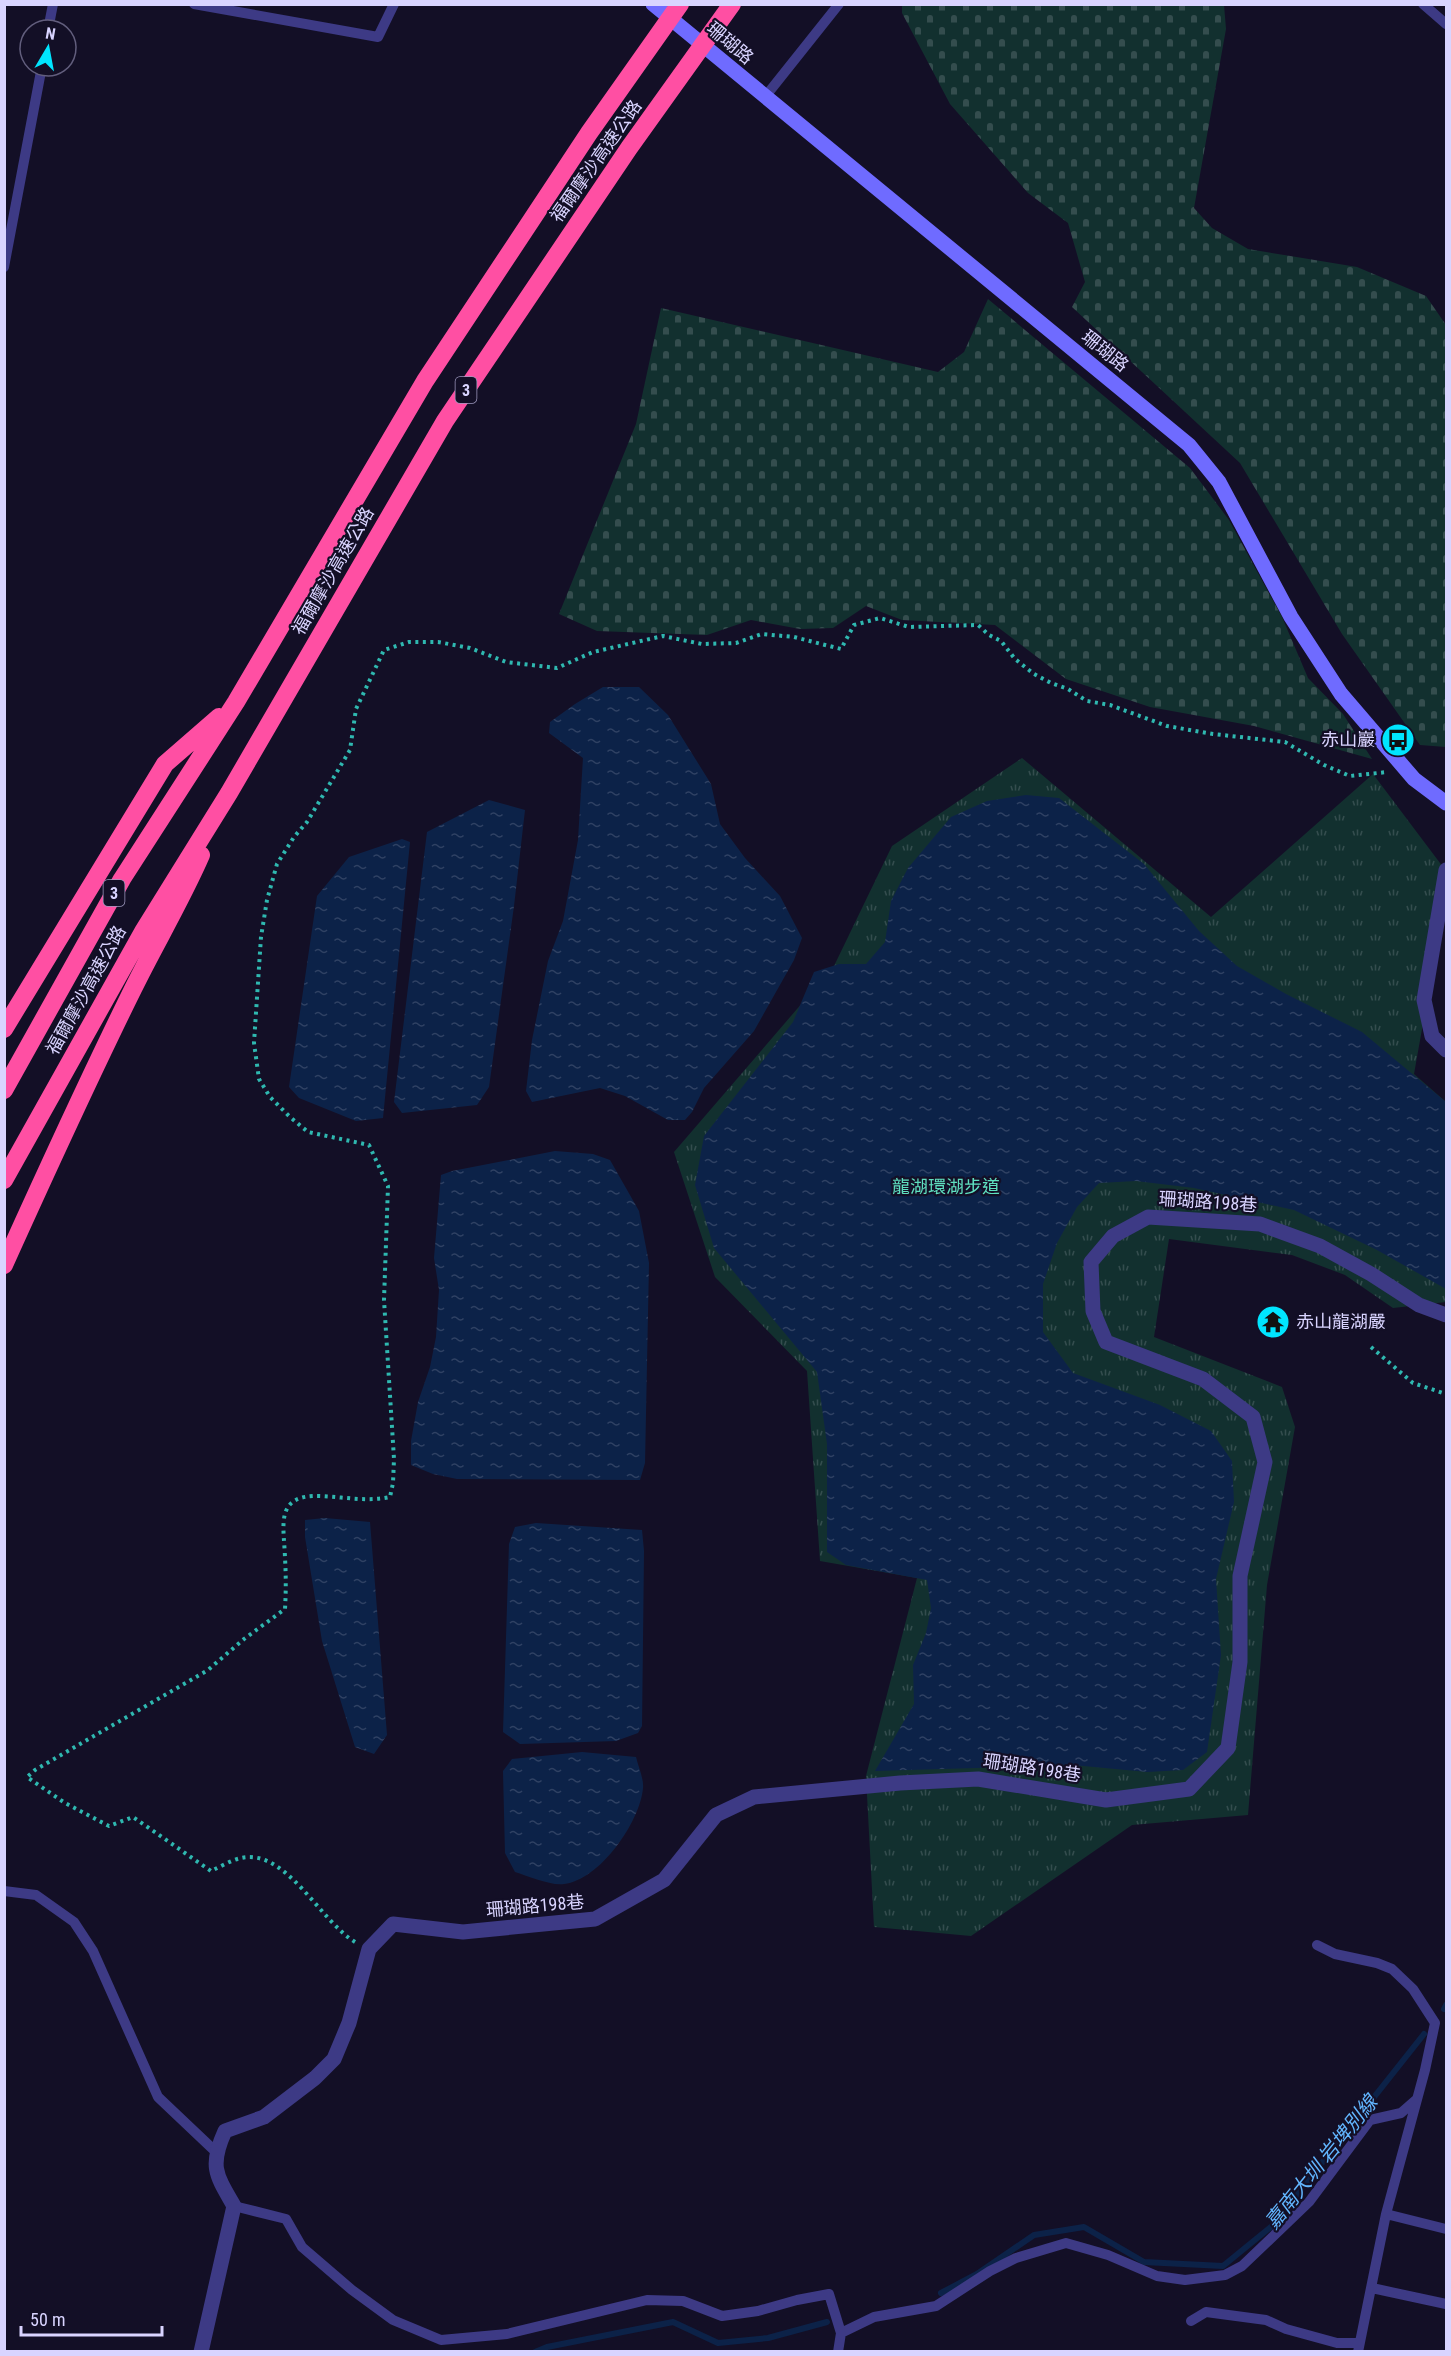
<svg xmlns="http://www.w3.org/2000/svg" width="1451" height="2356" viewBox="0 0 1451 2356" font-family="'Roboto Condensed','Noto Sans TC',sans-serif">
  <defs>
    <pattern id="grass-tufts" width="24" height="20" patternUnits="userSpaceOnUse" patternTransform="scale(1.5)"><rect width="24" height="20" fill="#12302f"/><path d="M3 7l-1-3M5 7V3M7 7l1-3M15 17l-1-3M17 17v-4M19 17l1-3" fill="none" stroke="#344d4e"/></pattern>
    <pattern id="cemetery-stones" width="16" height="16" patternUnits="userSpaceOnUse" patternTransform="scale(1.5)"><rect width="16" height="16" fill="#12302f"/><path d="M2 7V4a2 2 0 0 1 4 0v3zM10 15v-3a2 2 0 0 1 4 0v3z" fill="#344d4e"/></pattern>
    <pattern id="water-ripples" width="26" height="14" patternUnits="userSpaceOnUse" patternTransform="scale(1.5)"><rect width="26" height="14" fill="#0c2248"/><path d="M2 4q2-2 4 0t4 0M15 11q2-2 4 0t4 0" fill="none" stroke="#2f4163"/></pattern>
  </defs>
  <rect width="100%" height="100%" fill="#130f26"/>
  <path fill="url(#grass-tufts)" d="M1022,758l189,159 162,-143 73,97v23l-32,180 32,28v200l-53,6 -48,-33 -53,-20 -123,-16 -15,98 128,50 13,40 -28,158 -19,230 -116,10 -161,111 -97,-9 -8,-151 51,-198 -97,-17 -13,-190 -92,-94 -41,-125 160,-186 58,-120z"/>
  <path fill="url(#cemetery-stones)" d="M902,5h322l2,24 -32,179 18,20 36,21 109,18 69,29 20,29v422l-26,-2 -78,-111 -102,-171 -168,-156 13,-25 -17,-59 -40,-30 -78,-89 -48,-91z
    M988,299l202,169 39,52 53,97 26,61 35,36 29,45 -118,-33 -104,-19 -84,-28 -71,-54 -93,-5 -36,-14 -33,22 -33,1 -49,-9 -44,15 -110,-4 -38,-17 77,-190 25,-116 277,64 26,-20z"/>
  <path fill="url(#water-ripples)" d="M603,687h36l29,28 43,69 9,40 25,34 35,38 22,42 -8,22 -40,71 -50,57 -12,24 -7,8h-17l-43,-24 -25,-8 -68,14 -6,-11 6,-51 16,-79 15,-40 15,-81 5,-82 -34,-25 1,-11 25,-18z
    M1026,795l33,3 85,66 55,67 38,35 49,28 76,38 84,70v187l-69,-39 -83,-40 -100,-22 -58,-7 -37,2 -22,24 -20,36 -14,41v48l30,41 87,32 51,26 21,30 2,41 -18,77 5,76 -14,97 -24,18 -36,2 -74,-7 -198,6 39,-67 -1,-39 13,-32 5,-25 -4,-28 -81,-15 -19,-13v-108l-10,-72 -103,-124 -19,-63 9,-49 89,-114 21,-50 25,-8h27l19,-22 6,-41 17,-33 43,-51 36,-16z
    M489,800l36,10 -11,96 -25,181 -12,18 -75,8 -8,-11 33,-270z
    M402,839l8,3 -27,276 -27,3 -57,-23 -10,-11 28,-191 32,-39z
    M555,1151l38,3 17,6 29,51 10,52 -4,200 -5,17 -183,-1 -24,-5 -22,-9v-24l7,-39 12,-35 6,-30 3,-47 -5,-32 7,-83 11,-4z
    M325,1518l45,4 17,213 -13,19 -19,-7 -33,-106 -17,-104v-17z
    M536,1523l106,7 2,21 -2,175 -4,7 -22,8 -96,3 -17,-12 6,-188 6,-17z
    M582,1752l54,5c2,9 8,22 7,31 -3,34 -43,92 -79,96 -13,2 -36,-8 -49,-12l-10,-19 -2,-82 9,-12z"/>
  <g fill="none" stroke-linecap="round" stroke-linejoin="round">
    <path stroke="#0c2248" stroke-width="6" d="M1444,2009l2,-4
      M941,2293l36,-19 57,-39 50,-8 60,35 79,4 49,-40 152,-192
      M535,2352l12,-5 126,-25 45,21 50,-5 59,-16"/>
    <path stroke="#2fb8b0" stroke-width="4" stroke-dasharray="3 4.5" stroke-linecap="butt" d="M1371,1347l42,36 33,11
      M355,1942c-35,-21 -69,-94 -114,-84 -10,2 -21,9 -30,13l-78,-54 -24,9 -44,-23 -38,-26 8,-7 173,-100 36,-31 41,-30c1,-17 1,-34 0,-51 -1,-33 -11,-64 36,-62 23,1 46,6 69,1l3,-14 1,-24 -10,-159 4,-114 -19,-41 -61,-13 -18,-15 -20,-20 -11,-18 -5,-36 7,-106 6,-37 10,-36 17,-27 13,-15 43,-72 6,-41 28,-59 25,-8h29l32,6 36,14 51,6 36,-16 70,-16 39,8 34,-1 26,-9 32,3 47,12 13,-24 26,-7 29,9 69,-2 11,10 12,6 14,18 19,15 17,9 17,6 19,12 23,4 57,21 46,8 72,8 39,23 26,11 37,-4"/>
    <path stroke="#3d3a85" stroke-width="10" d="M194,4l184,33 16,-33
      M1423,4l23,20
      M48,30l5,-26
      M765,97l74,-93
      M4,267l38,-201
      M4,1891l32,4 38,27 19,29 65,146 58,55
      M1317,1945l18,9 42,9 15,6 21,20 22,34 -10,47 -39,144 -28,138
      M234,2206l52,13 16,28 50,43 41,30 48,20 66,-6 140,-34 36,1 39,15 36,-5 39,-11 32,-6 12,39
      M1386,2214l60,15
      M1372,2288l74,16
      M1191,2321l15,-9 60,8 20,9 51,14h22
      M838,2352l3,-19 33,-16 62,-11 54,-35 26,-13 50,-15 42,12 49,21 28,4 40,-5 17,-9 67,-64 61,-82 31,-7 16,-14"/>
    <path stroke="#3d3a85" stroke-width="15" d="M1446,870l-22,130 8,36 14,14
      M201,2352l33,-146c-18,-31 -25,-40 -9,-75l39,-14 51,-39 19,-19 15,-36 20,-74 24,-25 70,8 132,-13 69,-39 52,-65 38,-18 146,-14 78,-4 128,21 83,-11 39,-41 12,-86v-86l25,-114 -12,-45 -50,-38 -97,-37 -13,-31 -2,-49 22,-26 35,-19 112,7 60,22 51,28 48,31 27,10"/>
    <path stroke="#6f6bff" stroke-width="15" d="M653,4l536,441 30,37 72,135 50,77 73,85 32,24"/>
    <path stroke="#ff4fa3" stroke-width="18" d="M4,1029l161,-265 54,-47
      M4,1090l118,-211 114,-177 189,-321 164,-248 91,-129
      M4,1180l140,-250 85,-137 216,-372 184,-273 103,-144
      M4,1265c42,-93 84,-185 129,-276 22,-45 48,-88 68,-134"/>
  </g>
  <defs>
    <g id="bus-disc" transform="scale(1.725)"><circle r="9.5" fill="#00e5ff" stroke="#130f26"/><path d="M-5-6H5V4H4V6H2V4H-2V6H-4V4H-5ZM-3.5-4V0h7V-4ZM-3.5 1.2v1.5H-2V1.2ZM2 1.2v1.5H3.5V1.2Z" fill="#111"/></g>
    <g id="temple-disc" transform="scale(1.725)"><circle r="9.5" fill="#00e5ff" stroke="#130f26"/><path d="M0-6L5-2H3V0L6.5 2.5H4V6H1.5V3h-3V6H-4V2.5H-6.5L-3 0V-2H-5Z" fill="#111"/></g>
  </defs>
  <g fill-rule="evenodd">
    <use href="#bus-disc" x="1398" y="740"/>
    <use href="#temple-disc" x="1273" y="1322"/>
  </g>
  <g text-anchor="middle" stroke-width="4.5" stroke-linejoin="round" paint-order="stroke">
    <g fill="#130f26" stroke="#9e99be" stroke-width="1.5">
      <rect x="455.5" y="377" width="21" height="26" rx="4.5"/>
      <rect x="103.5" y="880" width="21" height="26" rx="4.5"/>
    </g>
    <g font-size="16" font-weight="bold" fill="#d9d4ff">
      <text x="466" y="396">3</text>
      <text x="114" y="899">3</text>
    </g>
    <g font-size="18" fill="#d9d4ff" stroke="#130f26">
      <text transform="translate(730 43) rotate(40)" y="6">珊瑚路</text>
      <text transform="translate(596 161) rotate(-55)" y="6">福爾摩沙高速公路</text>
      <text transform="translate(1105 351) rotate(39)" y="6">珊瑚路</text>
      <text transform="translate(333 571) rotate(-60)" y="6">福爾摩沙高速公路</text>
      <text transform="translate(86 990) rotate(-61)" y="6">福爾摩沙高速公路</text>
      <text transform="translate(1208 1202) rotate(4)" y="6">珊瑚路198巷</text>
      <text transform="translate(1032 1768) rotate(9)" y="6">珊瑚路198巷</text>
      <text transform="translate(535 1906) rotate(-5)" y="6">珊瑚路198巷</text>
    </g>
    <g font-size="18" fill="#d9d4ff" stroke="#130f26" text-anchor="end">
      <text x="1375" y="746">赤山巖</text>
      <text x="1296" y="1328" text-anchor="start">赤山龍湖嚴</text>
    </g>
    <g font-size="18" fill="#5fe0c0" stroke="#130f26">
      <text x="946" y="1193">龍湖環湖步道</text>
    </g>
    <g font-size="20" font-style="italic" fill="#62b6ff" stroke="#130f26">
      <text transform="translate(1321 2162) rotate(-51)" y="7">嘉南大圳 岩埤別線</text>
    </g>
  </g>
  <rect width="1451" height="2356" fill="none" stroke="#d9d4ff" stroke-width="12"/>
  <g transform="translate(48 48) rotate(10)"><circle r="28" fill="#130f26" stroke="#625e7d" stroke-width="1.5"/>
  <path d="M0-4.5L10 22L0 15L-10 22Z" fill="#00e5ff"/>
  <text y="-9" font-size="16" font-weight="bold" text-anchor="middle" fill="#d9d4ff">N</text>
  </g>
  <path d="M21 2326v9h141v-9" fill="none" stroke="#d9d4ff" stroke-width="3"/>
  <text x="30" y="2326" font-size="18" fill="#d9d4ff" stroke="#130f26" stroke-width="4.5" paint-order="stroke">50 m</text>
</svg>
